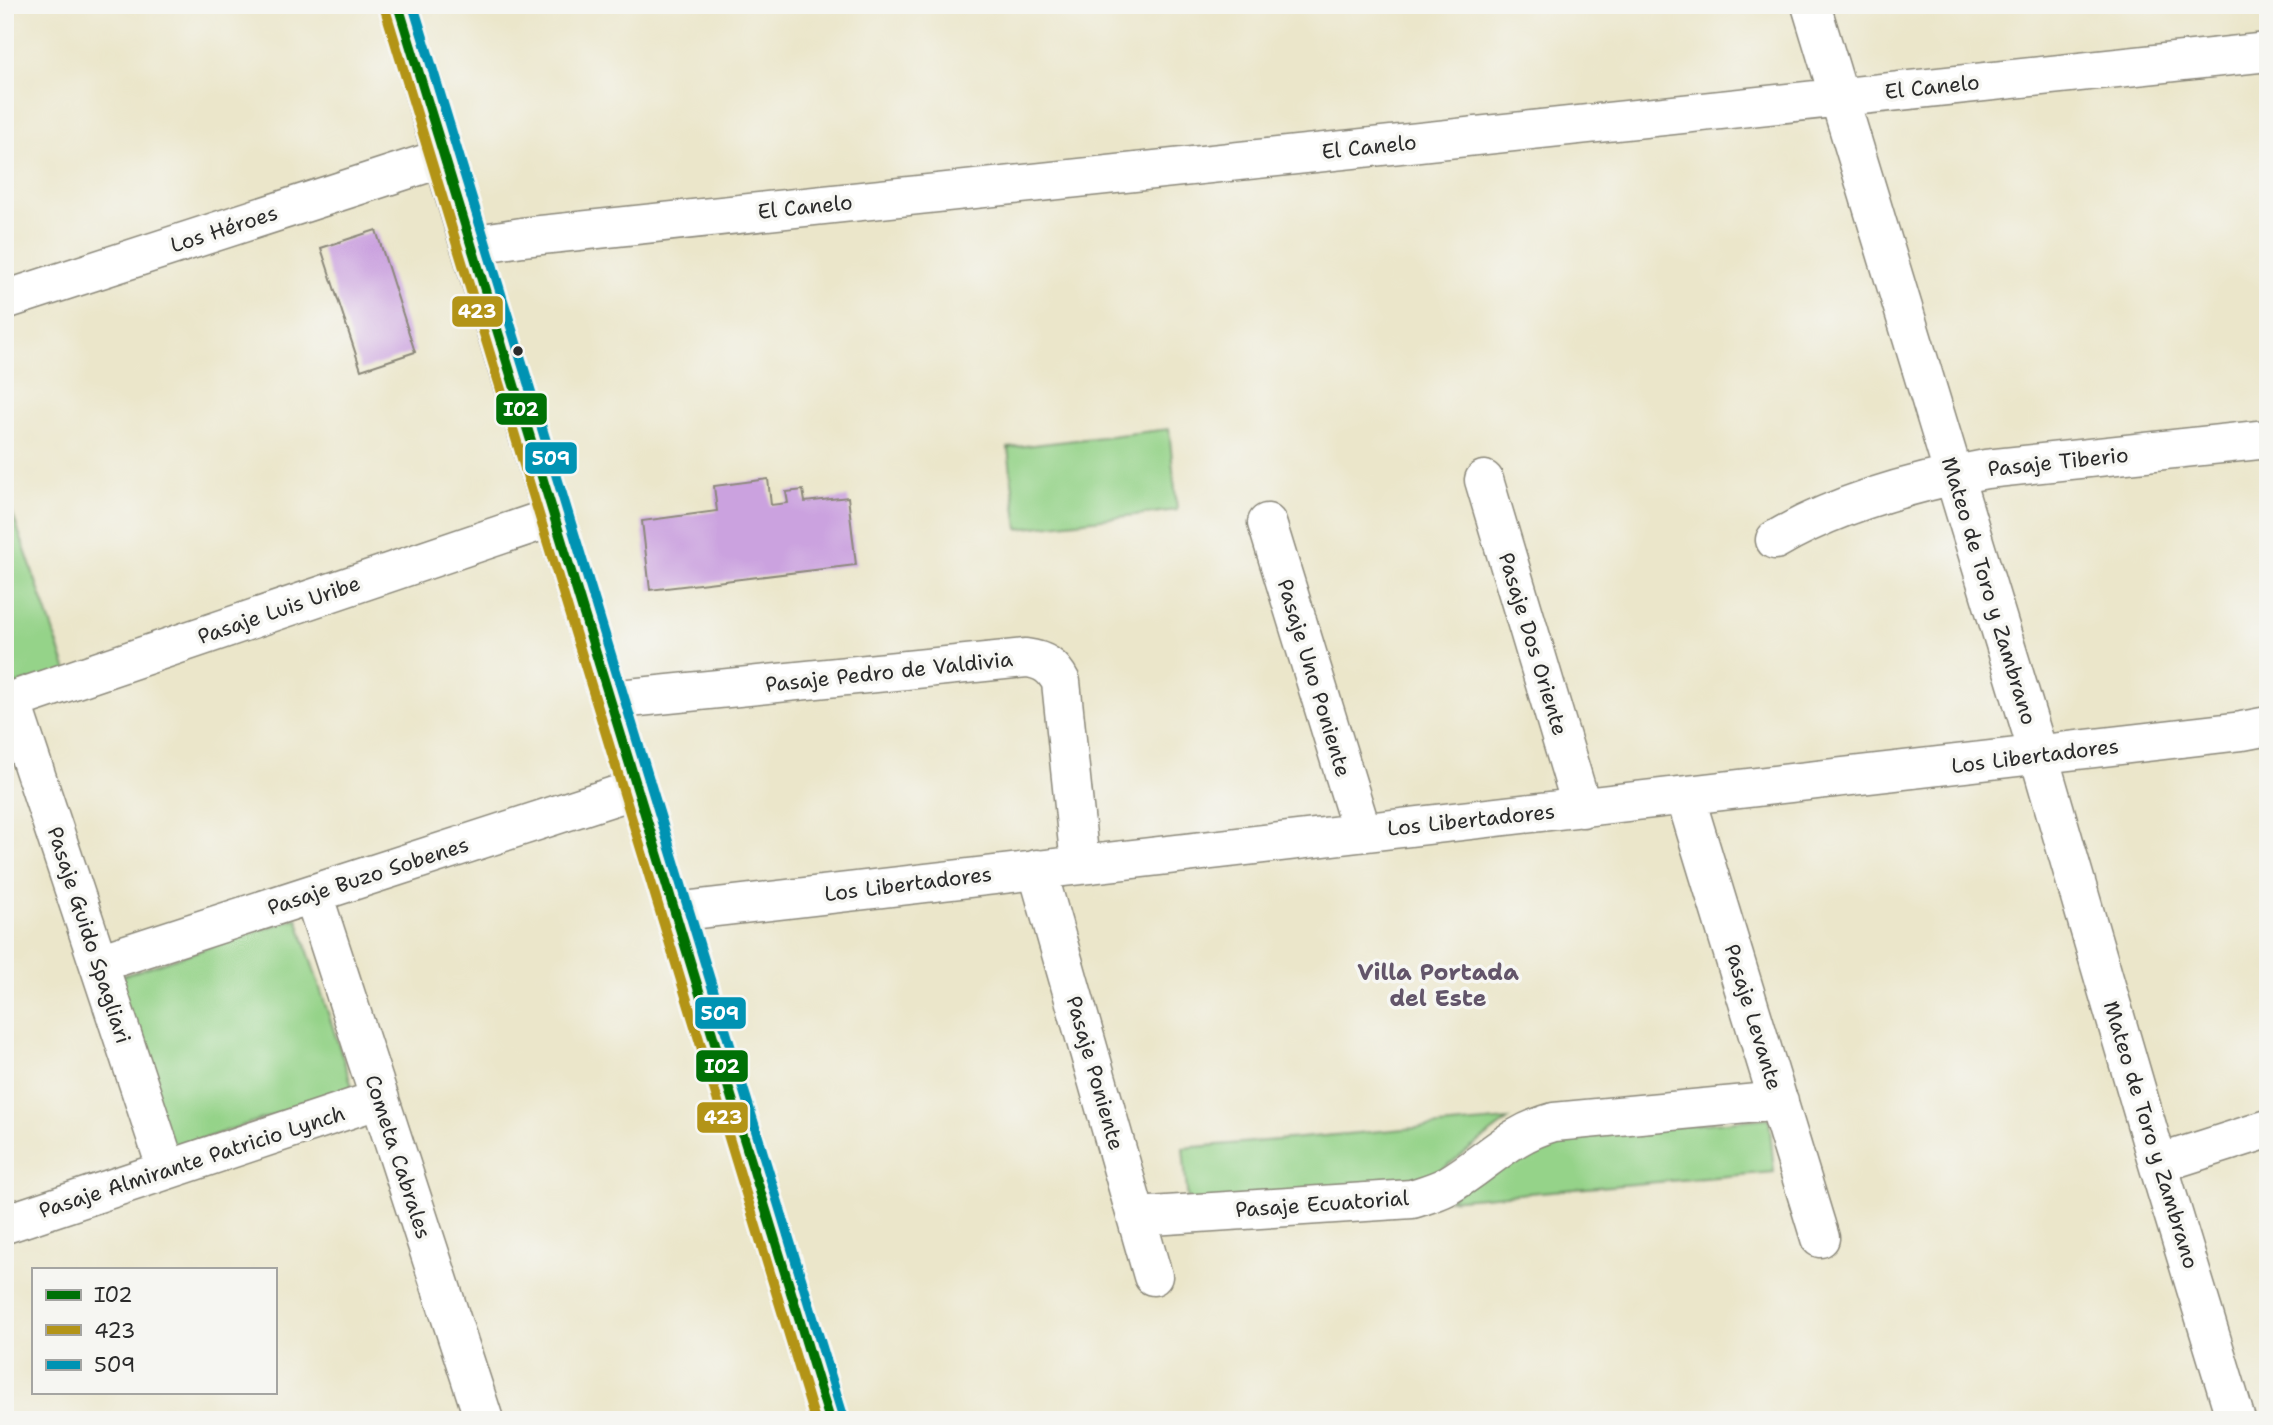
<svg xmlns="http://www.w3.org/2000/svg" width="2273" height="1425" viewBox="0 0 2273 1425" font-family="'Shantell Sans',sans-serif">
  <rect width="100%" height="100%" fill="#f6f6f2"/>
  <filter id="ink" filterUnits="userSpaceOnUse"><feTurbulence type="fractalNoise" baseFrequency=".0143" numOctaves="2"/><feDisplacementMap in="SourceGraphic" scale="14" xChannelSelector="R" yChannelSelector="G"/><feConvolveMatrix kernelMatrix="1 2 1 2 8 2 1 2 1" color-interpolation-filters="sRGB"/></filter>
  <filter id="wash" filterUnits="userSpaceOnUse"><feTurbulence type="fractalNoise" baseFrequency=".00686" numOctaves="4" result="noise"/><feDisplacementMap in="SourceGraphic" scale="28" xChannelSelector="R" yChannelSelector="G"/><feGaussianBlur stdDeviation="1.57" result="paint"/><feColorMatrix in="noise" values="0 0 0 0 0 0 0 0 0 0 0 0 0 0 0 0 0 1.4 0 .05"/><feComposite in="paint" operator="in"/></filter>
  <g filter="url(#wash)">
    <rect width="100%" height="100%" fill="#ebe6ca"/>
    <path fill="#95d389" stroke="#607f5a" stroke-width="2" d="M1169,429l8,81 -159,19 -10,-81z
      M5,492l62,179 -62,17z
      M297,918l56,171 -181,60 -56,-171z
      M1769,1118l5,54 -326,28 82,-61z
      M1508,1120l-81,61 -239,22 -5,-55z"/>
    <g id="blocks">
      <path fill="#cba2df" d="M376,230l39,122 -54,18 -40,-122z
        M768,479l3,26 17,-2 -2,-11 17,-2 2,12 43,-5 8,68 -206,25 -8,-69 75,-10 -3,-25z"/>
    </g>
  </g>
  <g filter="url(#ink)">
    <use href="#blocks" fill-opacity="0" stroke="#8b887a" stroke-width="2"/>
    <g fill="none" stroke-linecap="round" stroke-linejoin="round">
      <g stroke="#8b887a" stroke-width="41">
        <path id="minor" d="M1811,5l228,751 119,408 78,256
          M470,245l52,-8 1746,-185
          M5,300l438,-142
          M1484,480l98,328
          M1267,523l95,309
          M1775,540c63,-37 140,-58 211,-71l282,-30
          M11,700l156,470
          M609,700l417,-42c17,2 27,8 35,24l19,182
          M5,703l548,-186
          M1685,796l135,442
          M1037,869l116,407
          M313,894l171,526
          M674,912l1568,-181 26,-5
          M99,963l537,-174
          M2158,1164l110,-35
          M1136,1217l276,-18c12,-4 24,-7 35,-13 40,-23 60,-51 107,-64l225,-21
          M5,1224l375,-125"/>
      </g>
      <g stroke="#8b887a" stroke-width="41">
        <path id="secondary" d="M398,5l45,153 387,1262"/>
      </g>
      <use href="#minor" stroke="#fff" stroke-width="38"/>
      <use href="#secondary" stroke="#fbe6c4" stroke-width="38"/>
      <g stroke="#f6f6f2" stroke-width="16">
        <path id="bus-1" d="M398,5l432,1415"/>
      </g>
      <g stroke="#f6f6f2" stroke-width="16">
        <path id="bus-2" d="M385,9l430,1411"/>
      </g>
      <g stroke="#f6f6f2" stroke-width="16">
        <path id="bus-3" d="M413,5l430,1411"/>
      </g>
      <use href="#bus-1" stroke="#007106" stroke-width="10"/>
      <use href="#bus-2" stroke="#b39418" stroke-width="10"/>
      <use href="#bus-3" stroke="#0093b3" stroke-width="10"/>
    </g>
  </g>
  <circle fill="#2b2b2b" stroke="#f6f6f2" stroke-width="2.5" cx="518" cy="351" r="6"/>
  <g text-anchor="middle" stroke-width="7" stroke-linejoin="round" paint-order="stroke">
    <g font-size="21" fill="#2b2b2b" stroke="#f6f6f2">
      <text transform="translate(1932 87) rotate(-6)" y="7">El Canelo</text>
      <text transform="translate(1369 147) rotate(-6)" y="7">El Canelo</text>
      <text transform="translate(805 207) rotate(-6)" y="7">El Canelo</text>
      <text transform="translate(224 229) rotate(-18)" y="7">Los Héroes</text>
      <text transform="translate(2058 462) rotate(-6)" y="7">Pasaje Tiberio</text>
      <text transform="translate(1989 591) rotate(73)" y="7">Mateo de Toro y Zambrano</text>
      <text transform="translate(279 610) rotate(-19)" y="7">Pasaje Luis Uribe</text>
      <text transform="translate(1533 644) rotate(73)" y="7">Pasaje Dos Oriente</text>
      <text transform="translate(889 672) rotate(-6)" y="7">Pasaje Pedro de Valdivia</text>
      <text transform="translate(1314 678) rotate(73)" y="7">Pasaje Uno Poniente</text>
      <text transform="translate(2035 756) rotate(-7)" y="7">Los Libertadores</text>
      <text transform="translate(1471 820) rotate(-6)" y="7">Los Libertadores</text>
      <text transform="translate(368 876) rotate(-18)" y="7">Pasaje Buzo Sobenes</text>
      <text transform="translate(908 884) rotate(-7)" y="7">Los Libertadores</text>
      <text transform="translate(89 935) rotate(72)" y="7">Pasaje Guido Spagliari</text>
      <text transform="translate(1753 1017) rotate(73)" y="7">Pasaje Levante</text>
      <text transform="translate(1095 1073) rotate(74)" y="7">Pasaje Poniente</text>
      <text transform="translate(2151 1135) rotate(73)" y="7">Mateo de Toro y Zambrano</text>
      <text transform="translate(398 1157) rotate(72)" y="7">Cometa Cabrales</text>
      <text transform="translate(192 1162) rotate(-18)" y="7">Pasaje Almirante Patricio Lynch</text>
      <text transform="translate(1322 1204) rotate(-4)" y="7">Pasaje Ecuatorial</text>
    </g>
    <g font-size="23" font-weight="bold" fill="#63556a" stroke="#f6f6f2">
      <text x="1438" y="980">Villa Portada<tspan x="1438" dy="26">del Este</tspan></text>
    </g>
  </g>
  <g stroke="#f6f6f2" stroke-width="2.5">
    <rect x="451" y="295" width="53" height="33" rx="7" fill="#b39418"/>
    <rect x="495" y="392" width="53" height="34" rx="7" fill="#007106"/>
    <rect x="524" y="441" width="54" height="34" rx="7" fill="#0093b3"/>
    <rect x="694" y="996" width="53" height="34" rx="7" fill="#0093b3"/>
    <rect x="695" y="1049" width="54" height="34" rx="7" fill="#007106"/>
    <rect x="696" y="1101" width="53" height="33" rx="7" fill="#b39418"/>
  </g>
  <g font-size="19" text-anchor="middle" font-weight="bold" fill="#fff">
    <text x="477" y="318">423</text>
    <text x="521" y="416">I02</text>
    <text x="551" y="465">509</text>
    <text x="720" y="1020">509</text>
    <text x="722" y="1073">I02</text>
    <text x="723" y="1124">423</text>
  </g>
  <rect width="2273" height="1425" fill="none" stroke="#f6f6f2" stroke-width="28"/>
  <rect x="32" y="1268" width="245" height="126" fill="#f6f6f2" stroke="#a5a5a2" stroke-width="2"/>
  <rect x="46" y="1290" width="35" height="10" fill="#007106" stroke="#a5a5a2" stroke-width="2"/>
  <text x="94" y="1302" font-size="21" fill="#2b2b2b">I02</text>
  <rect x="46" y="1325" width="35" height="10" fill="#b39418" stroke="#a5a5a2" stroke-width="2"/>
  <text x="94" y="1338" font-size="21" fill="#2b2b2b">423</text>
  <rect x="46" y="1360" width="35" height="10" fill="#0093b3" stroke="#a5a5a2" stroke-width="2"/>
  <text x="94" y="1372" font-size="21" fill="#2b2b2b">509</text>
</svg>
